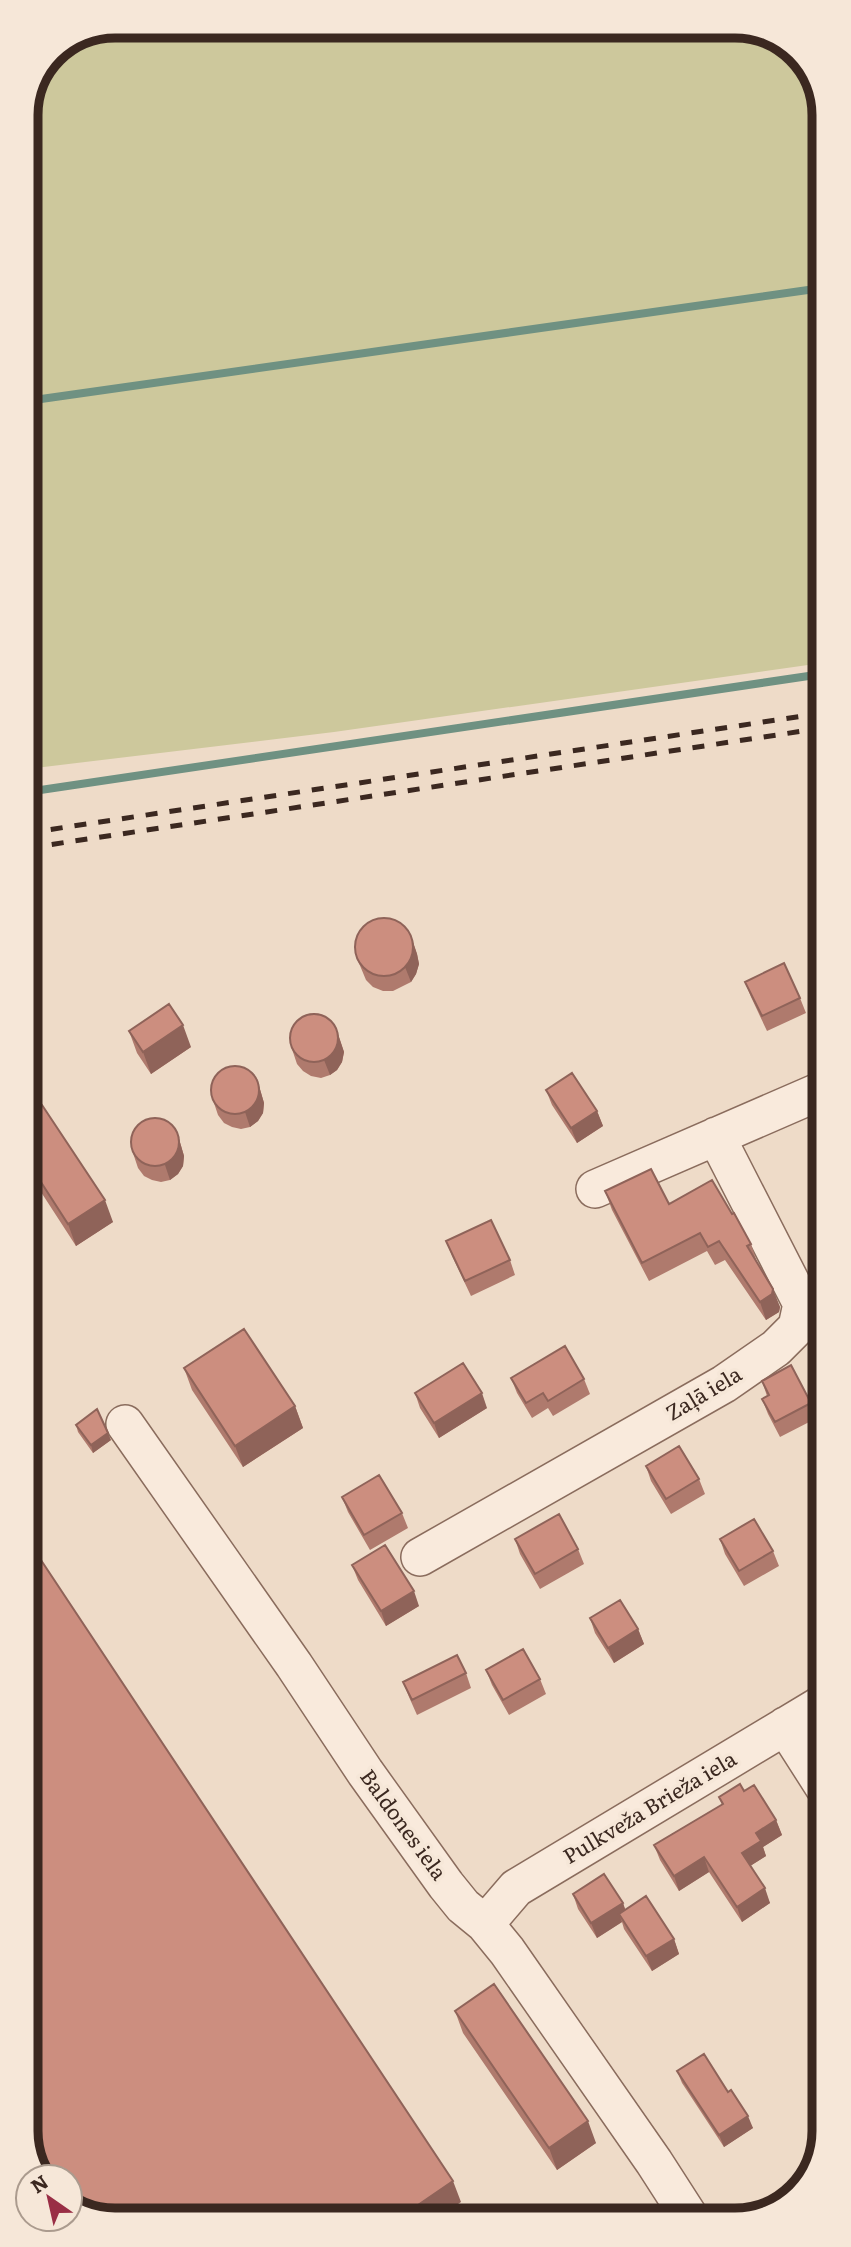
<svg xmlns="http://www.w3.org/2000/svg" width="851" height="2247" viewBox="0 0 851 2247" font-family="Literata,serif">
  <rect width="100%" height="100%" fill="#eedbc8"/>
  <path fill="#cdc89c" d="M116,26h625l53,22 28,44v571l-488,69 -307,37 -1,-659 27,-58z"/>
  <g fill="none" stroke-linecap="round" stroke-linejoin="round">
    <path stroke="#6f9182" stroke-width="8" d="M27,401l795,-113
      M27,792l795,-118"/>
    <g stroke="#8a6c5d" stroke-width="40">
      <path id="minor" d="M595,1189l228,-99
        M125,1424l169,241 71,107 81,113 17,21 22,18 22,27 147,211 36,56
        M420,1557l304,-173 52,-36 21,-21 5,-23 -86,-168
        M785,1726l39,61
        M485,1924l31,-36 308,-185"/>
    </g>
    <use href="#minor" stroke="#f9eadc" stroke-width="37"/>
    <path stroke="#3b2820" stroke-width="5" stroke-dasharray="12 12" stroke-linecap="butt" d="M27,833l796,-120
      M28,848l795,-120"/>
  </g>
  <path fill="#af7a6d" d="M412,939l5,15 2,10 -3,10 -5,8 -18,9h-10l-10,-4 -7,-7 -10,-24z
    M745,982l55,16 6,15 -39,18 -16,-34z
    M336,1028l8,24 -2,10 -5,8 -7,5 -9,3 -10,-2 -8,-5 -6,-7 -5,-15z
    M129,1031l62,16 -40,27 -14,-21z
    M257,1079l7,24 -1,10 -5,8 -8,6 -9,2 -9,-2 -8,-4 -6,-8 -5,-15z
    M546,1090l51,21 6,15 -26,17 -25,-38z
    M28,1114l85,108 -37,24 -48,-74z
    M177,1132l7,24 -1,10 -5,8 -8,6 -9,2 -9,-2 -8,-4 -6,-8 -5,-15z
    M605,1191l64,13 63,10 19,30 6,18 23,45 -1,5 -13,8 -41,-60 -10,5 -8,-14 -58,30 -37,-71z
    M446,1241l64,19 5,15 -44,21 -19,-40z
    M184,1368l111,38 8,22 -60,39 -51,-77z
    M511,1378l73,1 6,15 -37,22 -5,-8 -16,10 -15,-25z
    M762,1381l49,22 6,15 -37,19 -12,-23 -6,-15 5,-3z
    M415,1393l72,15 -48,30 -19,-30z
    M76,1425l35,15 -18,13 -15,-21z
    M646,1466l53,13 6,15 -34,20 -20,-33z
    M342,1497l60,16 6,15 -38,22 -22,-38z
    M515,1539l63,10 6,15 -44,25 -20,-35z
    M720,1539l53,12 6,15 -35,20 -19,-32z
    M352,1565l67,41 -33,20 -28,-46z
    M590,1618l48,11 6,15 -30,19 -19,-30z
    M486,1670l54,9 6,15 -37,21 -17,-30z
    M466,1673l5,15 -54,27 -8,-18 -6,-15z
    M744,1791l32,29 6,15 -19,12 3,9 -16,10 20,37 -28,19 -33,-50 -30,19 -19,-31 -6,-15 68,-40 -3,-8z
    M573,1894l50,9 2,6 49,30 5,15 -27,17 -28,-42 -2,-7 -25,16 -19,-29z
    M455,2011l141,132 -39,27 -94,-137z
    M677,2071l51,21 25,36 -29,19 -42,-64z
    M825,2077v25l-3,-4 -6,-15z"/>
  <path fill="#8f6359" d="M412,939l5,15 2,10 -3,10 -5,8 -6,-15z
    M183,1025l8,22 -40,27 -8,-22z
    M336,1028l8,24 -2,10 -5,8 -7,5 -6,-15z
    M257,1079l7,24 -1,10 -5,8 -8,6 -5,-15z
    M597,1111l6,15 -26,17 -6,-15z
    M177,1132l7,24 -1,10 -5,8 -8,6 -5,-15z
    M105,1200l8,22 -37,24 -8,-22z
    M773,1289l7,18 -1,5 -13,8 -6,-18z
    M482,1393l5,15 -48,30 -5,-15z
    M295,1406l8,22 -60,39 -8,-21z
    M108,1433l3,7 -18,13 -2,-8z
    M414,1591l5,15 -33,20 -5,-15z
    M638,1629l6,15 -30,19 -6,-15z
    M776,1820l6,15 -19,12 3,9 -19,12 -5,-15 14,-20z
    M704,1857l5,15 -30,19 -5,-15z
    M765,1888l5,15 -28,19 -5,-15z
    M623,1903l5,15 -9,-4 3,8 -25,16 -6,-15z
    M674,1939l5,15 -27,17 -6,-15z
    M748,2116l5,12 -29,19 -5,-12z
    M588,2121l8,22 -39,27 -8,-22z
    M453,2181l8,21 -25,17h-13l-5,-14z"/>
  <path fill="#cc8e7f" stroke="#8f6359" stroke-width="2" d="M355 947a29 29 0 1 1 58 0a29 29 0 1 1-58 0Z
    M784,963l16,35 -38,18 -17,-34z
    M169,1004l14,21 -40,27 -14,-21z
    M290 1038a24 24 0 1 1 48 0a24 24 0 1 1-48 0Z
    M211 1090a24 24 0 1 1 48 0a24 24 0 1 1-48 0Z
    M572,1073l25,38 -26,17 -25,-38z
    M42,1105l63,95 -37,24 -40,-62v-48z
    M131 1142a24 24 0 1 1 48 0a24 24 0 1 1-48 0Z
    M651,1169l18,35 43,-24 20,34 2,-1 17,31 -4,2 26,43 -1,5 -12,8 -41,-61 -11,6 -8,-14 -58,30 -37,-72z
    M491,1220l19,40 -45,21 -19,-40z
    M244,1329l51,77 -60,40 -51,-78z
    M565,1346l19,33 -36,22 -5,-8 -17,10 -15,-25z
    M463,1363l19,30 -48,30 -19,-30z
    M791,1365l20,38 -36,19 -13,-23 7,-4 -7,-14z
    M97,1409l11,24 -17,12 -15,-20z
    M679,1446l20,33 -33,20 -20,-33z
    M379,1475l23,38 -38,22 -22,-38z
    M559,1514l19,35 -43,25 -20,-35z
    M754,1519l19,32 -34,20 -19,-32z
    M29,1542l424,639 -35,24 9,14 -317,2 -40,-16v-28h-26l-15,-22z
    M385,1545l29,46 -33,20 -29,-46z
    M620,1600l18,29 -30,19 -18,-30z
    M523,1649l17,30 -37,21 -17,-30z
    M457,1655l9,18 -54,27 -9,-18z
    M740,1784l4,7 10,-6 22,35 -20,13 5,8 -19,12 23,35 -28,19 -33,-50 -30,19 -20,-31 69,-41 -4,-7z
    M604,1874l19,29 -32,20 -18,-29z
    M646,1896l28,43 -28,17 -27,-42z
    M494,1984l94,137 -39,27 -94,-137z
    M704,2054l24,38 3,-2 17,26 -29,19 -42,-64z
    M825,2077v18l-9,-12z"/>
  <g text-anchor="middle" stroke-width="7" stroke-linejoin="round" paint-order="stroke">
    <g font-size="21" fill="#3b2820" stroke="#f6e7d8">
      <text transform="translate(704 1394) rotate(-31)" y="7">Zaļā iela</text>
      <text transform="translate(650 1808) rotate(-31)" y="7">Pulkveža Brieža iela</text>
      <text transform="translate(403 1825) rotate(54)" y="7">Baldones iela</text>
    </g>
  </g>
  <path d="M0 0H851V2247H0ZM115 38H735A77 77 0 0 1 812 115V2131A77 77 0 0 1 735 2208H115A77 77 0 0 1 38 2131V115A77 77 0 0 1 115 38Z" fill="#f6e7d8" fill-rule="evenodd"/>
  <path fill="none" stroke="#3b2820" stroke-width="9" d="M115 38H735A77 77 0 0 1 812 115V2131A77 77 0 0 1 735 2208H115A77 77 0 0 1 38 2131V115A77 77 0 0 1 115 38Z"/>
  <g transform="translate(49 2198) rotate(326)"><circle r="33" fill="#f6e7d8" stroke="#ab9b8e" stroke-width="2"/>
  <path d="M0-5L12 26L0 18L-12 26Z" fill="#992e45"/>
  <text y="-10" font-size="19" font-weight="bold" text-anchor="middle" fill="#3b2820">N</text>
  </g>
</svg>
